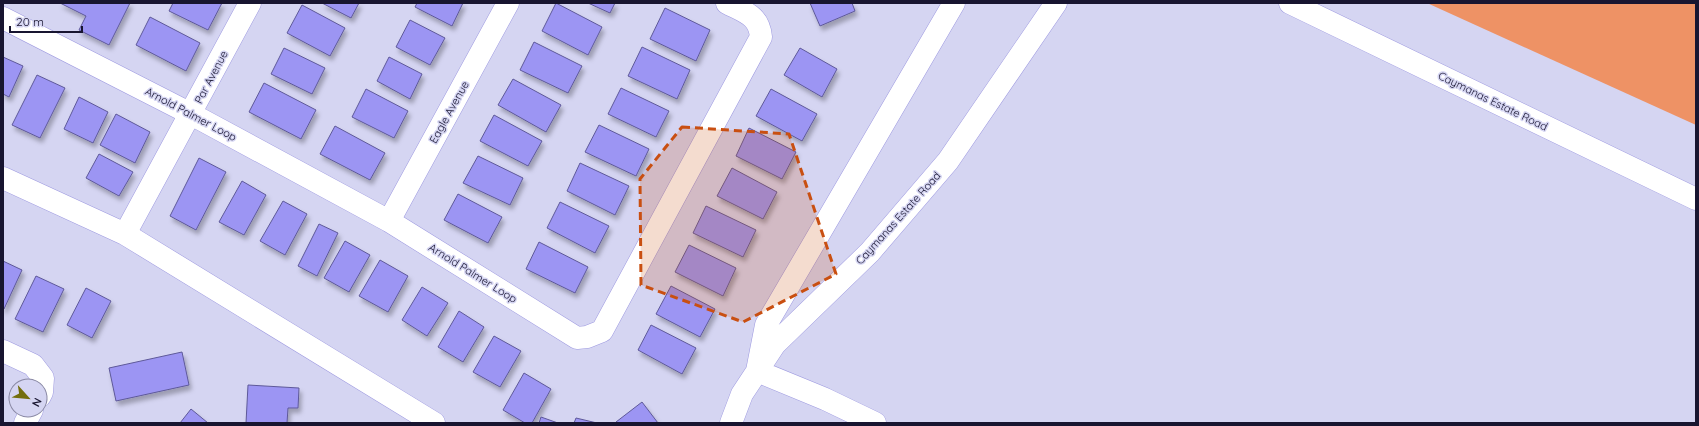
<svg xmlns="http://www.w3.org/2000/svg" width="1699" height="426" viewBox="0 0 1699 426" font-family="Quicksand,sans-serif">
  <defs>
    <filter id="shadow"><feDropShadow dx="2.5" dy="4.5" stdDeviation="2" flood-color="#0004"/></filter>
  </defs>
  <rect width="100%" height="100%" fill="#d5d5f2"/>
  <path fill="#ee9265" d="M1427,3h269v122z"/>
  <path fill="#9c95f3" stroke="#5e5999" filter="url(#shadow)" d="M60,3h70l-21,42 -30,-15 7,-14z
    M173,3h49l-14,27 -39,-19z
    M322,3h37l-8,15z
    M417,3h46l-11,23 -37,-19z
    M556,3l46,24 -14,28 -46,-24z
    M588,3h27l-5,10z
    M810,3h42l3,8 -35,15z
    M302,5l43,23 -15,28 -43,-23z
    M665,8l45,22 -14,31 -46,-22z
    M150,17l50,26 -14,28 -50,-26z
    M410,20l35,18 -15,27 -34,-18z
    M534,42l48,24 -14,27 -48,-23z
    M642,47l48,23 -13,29 -49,-23z
    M284,48l41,20 -13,26 -41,-20z
    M800,48l37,21 -15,28 -38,-22z
    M3,57l20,9 -14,31 -6,-3z
    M389,57l33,17 -12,25 -33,-18z
    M37,75l28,13 -25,50 -28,-13z
    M513,79l48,26 -15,27 -48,-27z
    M264,83l52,27 -15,29 -52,-27z
    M621,88l48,23 -13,26 -48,-23z
    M366,89l42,22 -14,27 -42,-21z
    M771,89l46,25 -15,27 -46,-25z
    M79,97l29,15 -15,31 -29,-14z
    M116,114l34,18 -15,31 -35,-18z
    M494,115l48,26 -14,25 -48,-25z
    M599,125l50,24 -13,27 -51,-24z
    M335,126l50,27 -15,27 -50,-26z
    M749,128l47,24 -14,27 -46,-23z
    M99,154l34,18 -14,24 -33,-18z
    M478,156l45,22 -13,27 -47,-22z
    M199,158l27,14 -30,58 -26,-14z
    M580,163l49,23 -14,29 -48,-24z
    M732,168l45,24 -14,27 -46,-23z
    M242,181l24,14 -22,40 -25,-13z
    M458,194l44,23 -14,26 -44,-23z
    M283,201l24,13 -22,41 -25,-14z
    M560,202l49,24 -14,27 -48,-25z
    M706,206l50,24 -13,27 -50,-24z
    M319,224l19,9 -21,43 -19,-10z
    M345,241l25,14 -21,37 -25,-14z
    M539,242l49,25 -13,26 -49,-24z
    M689,245l47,23 -13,28 -48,-24z
    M380,260l28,16 -20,36 -29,-16z
    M3,261l19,9 -18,39h-1z
    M36,276l28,13 -21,43 -28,-13z
    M671,286l44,23 -15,28 -44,-23z
    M422,287l26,16 -21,33 -25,-16z
    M86,288l25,13 -19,37 -25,-13z
    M459,311l25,16 -21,35 -25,-15z
    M651,325l45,23 -14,26 -44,-24z
    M494,336l27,15 -21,36 -27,-15z
    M182,352l7,33 -73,16 -7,-33z
    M524,373l27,16 -19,34h-7l-22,-13z
    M248,385l51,3 -1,20h-10l-1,15h-41z
    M642,402l16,21h-41l-1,-1z
    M191,409l17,14h-28z
    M541,417l17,6h-19z
    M576,418l21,5h-23z"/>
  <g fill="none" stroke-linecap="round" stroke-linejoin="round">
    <g stroke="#9e9ae0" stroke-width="23">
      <path id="minor" d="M1290,3l406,196
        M3,18l188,96 198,107 188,117 10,-1 15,-6 159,-294c-2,-22 -17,-25 -34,-34
        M3,178l122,56 309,189
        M389,221l119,-218
        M125,234l125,-231
        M3,351l30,14 10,13 -1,14 -2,4
        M25,423l7,-13
        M731,423l11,-29 33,-50 95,-92 78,-91 108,-158
        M875,423l-50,-24 -68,-28 9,-46 188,-322"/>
    </g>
    <use href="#minor" stroke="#fff" stroke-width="22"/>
  </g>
  <path fill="#c94f11" fill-opacity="0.2" stroke="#c94f11" stroke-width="3" stroke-dasharray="8 5" stroke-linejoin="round" d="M682,127l107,7 47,140 -93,48 -102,-37 -1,-106z"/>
  <g text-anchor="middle" stroke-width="3" stroke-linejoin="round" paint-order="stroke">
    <g font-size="11" fill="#181530" stroke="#d5d5f2">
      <text transform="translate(211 77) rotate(-62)" y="4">Par Avenue</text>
      <text transform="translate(1493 101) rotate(26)" y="4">Caymanas Estate Road</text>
      <text transform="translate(449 112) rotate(-61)" y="4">Eagle Avenue</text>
      <text transform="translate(191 114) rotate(28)" y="4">Arnold Palmer Loop</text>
      <text transform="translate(898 218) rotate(-48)" y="4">Caymanas Estate Road</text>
      <text transform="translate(473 273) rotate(32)" y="4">Arnold Palmer Loop</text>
    </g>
  </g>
  <rect width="1699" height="426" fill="none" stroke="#181530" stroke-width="8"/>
  <g transform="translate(28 398) rotate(117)"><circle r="19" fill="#d5d5f2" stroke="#8988a4"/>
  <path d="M0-3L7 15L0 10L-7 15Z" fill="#746e0d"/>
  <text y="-6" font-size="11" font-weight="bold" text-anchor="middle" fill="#181530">N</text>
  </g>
  <path d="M10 26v6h72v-6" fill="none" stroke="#181530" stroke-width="2"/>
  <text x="16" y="26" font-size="12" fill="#181530" stroke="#d5d5f2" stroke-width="3" paint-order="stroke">20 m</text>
</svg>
